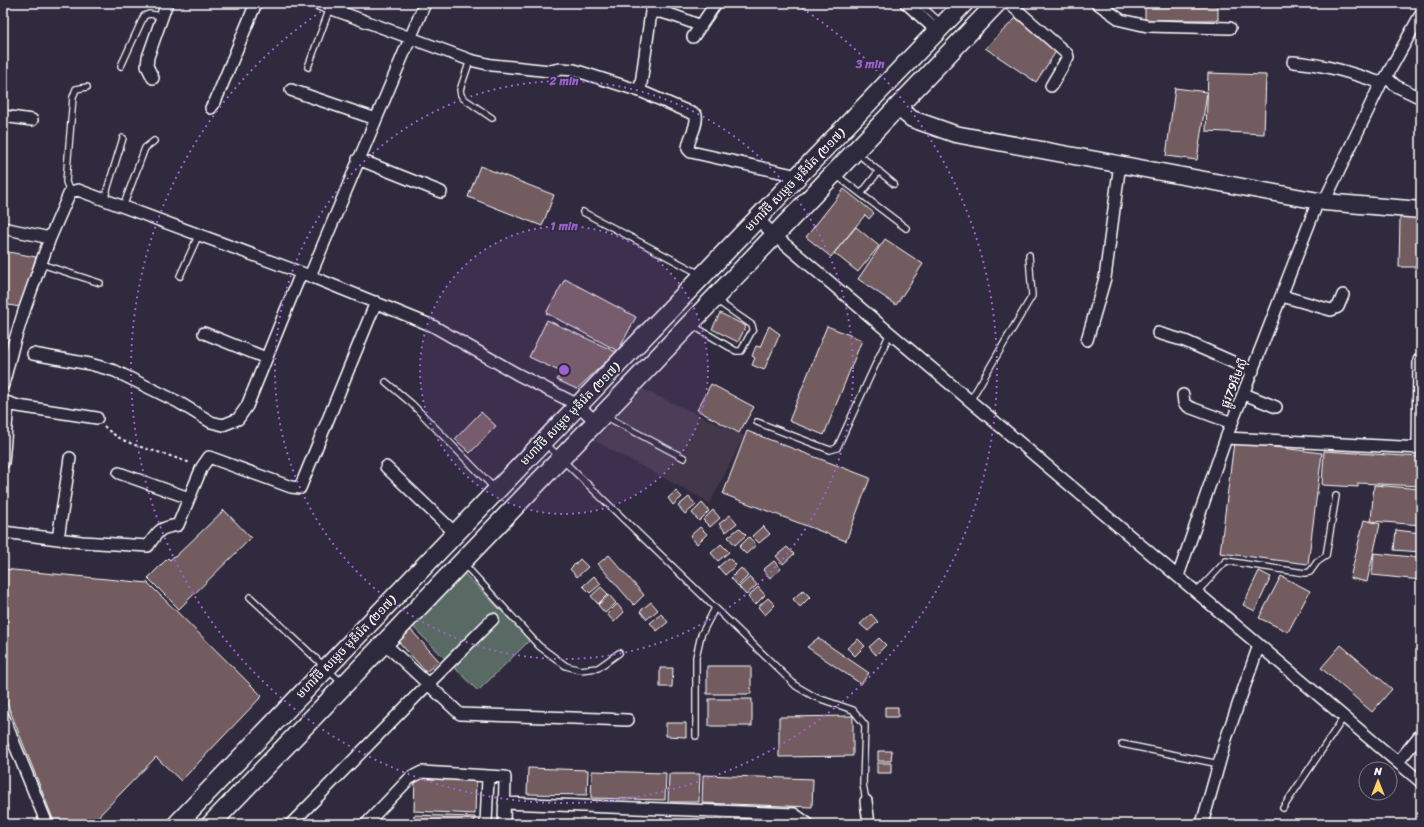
<svg xmlns="http://www.w3.org/2000/svg" width="1424" height="827" viewBox="0 0 1424 827" font-family="Sriracha,'Noto Sans Khmer',sans-serif">
  <rect width="100%" height="100%" fill="#2f2a3d"/>
  <filter id="ink" filterUnits="userSpaceOnUse"><feTurbulence type="fractalNoise" baseFrequency=".025" numOctaves="2"/><feDisplacementMap in="SourceGraphic" scale="8" xChannelSelector="R" yChannelSelector="G"/><feConvolveMatrix kernelMatrix="1 2 1 2 8 2 1 2 1" color-interpolation-filters="sRGB"/></filter>
  <g filter="url(#ink)">
    <path fill="#433948" d="M642,389l102,47 -34,67 -115,-62z"/>
    <path fill="#596b63" stroke="#acb5b1" d="M461,570l69,70 -52,51 -69,-68z"/>
    <path fill="#725b61" stroke="#fff" d="M1145,3h73v17h-73z
      M1016,18l23,15 -2,3 20,14 -21,32 -51,-34z
      M1208,73l58,2 -2,59 -58,-3z
      M1175,88l32,4 -10,68 -31,-4z
      M480,166l74,29 -12,31 -74,-29z
      M844,189l30,24 -5,6 -4,-4 -34,42 -25,-20z
      M1400,217l19,1 -1,49h-19z
      M856,227l23,19 -21,26 -24,-19z
      M885,239l38,25 -27,41 -38,-26z
      M1420,240h1v73h-2z
      M3,251l33,6 -16,50 -17,-3z
      M565,279l71,38 -18,34 -72,-38z
      M720,313l26,13 -8,16 -26,-13z
      M547,320l69,32 -39,37 -20,-9 4,-8 -32,-15z
      M769,326l11,8 -16,36 -12,-5 3,-7 -3,-2 4,-10 4,1z
      M827,326l35,14 -38,95 -35,-14z
      M711,384l43,23 -15,26 -42,-23z
      M481,412l15,14 -26,27 -15,-14z
      M747,431l123,47 -24,63 -123,-47z
      M1234,442l88,11 -14,111 -88,-11z
      M1324,451l97,6v29l-63,-3v4l-36,-2z
      M1374,485l47,4v36l-50,-4z
      M676,491l6,6 -9,8 -5,-7z
      M689,497l7,8 -11,9 -7,-8z
      M702,503l7,8 -10,10 -7,-8z
      M224,510l27,28 -72,71 -31,-31 20,-20 2,2 4,-4 1,1z
      M713,510l7,8 -10,9 -7,-7z
      M730,515l7,8 -11,9 -7,-8z
      M1364,520l16,4 -13,58 -17,-4z
      M763,526l7,8 -11,9 -7,-7z
      M700,527l7,7 -10,10 -7,-8z
      M739,528l7,7 -11,10 -7,-8z
      M1396,530l25,3v19l-27,-2z
      M749,537l7,8 -10,9 -7,-7z
      M721,544l8,8 -11,9 -7,-8z
      M787,547l7,7 -11,10 -7,-8z
      M1374,553l47,5v22l-49,-5z
      M609,555l35,40 -10,10 -36,-41z
      M729,558l7,7 -11,10 -7,-8z
      M580,559l8,8 -11,10 -7,-8z
      M774,561l7,8 -11,9 -7,-8z
      M741,568l7,8 -10,10 -7,-8z
      M3,569l145,14 114,113 -81,85 -25,-24 -65,67h-36l-52,-131z
      M1259,571l12,6 -16,34 -12,-6z
      M594,576l7,8 -11,9 -7,-7z
      M1281,576l29,15 -22,41 -29,-14z
      M750,577l7,8 -11,10 -7,-8z
      M601,587l7,7 -10,10 -7,-8z
      M758,587l7,8 -10,10 -7,-8z
      M803,590l7,7 -10,10 -7,-8z
      M609,595l7,8 -11,10 -7,-8z
      M768,598l7,7 -10,10 -7,-8z
      M651,602l7,8 -11,9 -7,-8z
      M617,604l7,8 -10,10 -7,-8z
      M661,614l7,8 -11,9 -7,-8z
      M871,614l7,8 -10,9 -8,-7z
      M411,630l28,31 -13,11 -28,-31z
      M818,638l51,35 -8,11 -54,-37z
      M879,638l7,7 -10,10 -7,-8z
      M858,639l7,7 -10,10 -8,-8z
      M1341,645l51,44 -20,23 -51,-44z
      M707,666h44v28h-44z
      M660,668h13l-1,19h-12z
      M709,699h43v27h-43z
      M885,707h13v10h-13z
      M853,716v40l-74,1v-40z
      M666,723h20v14l-20,-1z
      M878,751h14l-1,10h-13z
      M877,763h14v10h-14z
      M528,768l60,2 -1,25 -60,-1z
      M592,771l74,2 -1,27 -74,-2z
      M669,774h31l-1,28h-31z
      M703,775l110,4 -1,28 -110,-4z
      M415,777l61,3 -1,34 -61,-3z
      M414,815l61,2 -1,7h-61z
      M518,822l48,2h-48z"/>
    <g fill="none" stroke-linecap="round" stroke-linejoin="round">
      <g stroke="#fff" stroke-width="8">
        <path id="lane" d="M919,3l22,20
          M470,60l-10,30 1,5 2,3 29,20
          M121,66l23,-50 5,-2 13,2
          M308,67l22,-59
          M857,153l37,31
          M836,175l70,53
          M70,192l-4,-10 7,-85 3,-8 11,-2
          M861,194l18,-23
          M104,200l19,-62
          M123,207l22,-59 9,-7
          M583,212l117,62
          M41,264l59,19
          M180,276l19,-42
          M692,325l44,26h5l12,-22 -1,-4 -36,-25
          M386,382l26,22 83,85
          M970,401l62,-105 -3,-41
          M605,416l79,42
          M757,422l73,28 7,-2 53,-115
          M545,443l251,243 19,11 38,13 12,15 -2,59 3,17
          M464,564l75,82 27,20 14,4 18,-2 21,-15
          M1197,592l29,-31 79,12 5,-1 7,-10 9,-6 10,-60
          M250,597l92,86
          M696,736v-79l5,-22 14,-27
          M1122,744l97,20
          M1283,808l61,-91"/>
      </g>
      <g stroke="#fff" stroke-width="14">
        <path id="street" d="M316,3l154,57 22,5 30,3 28,3 11,-2 13,1 66,21 56,24c2,12 -8,23 -8,34l3,3 107,24
          M906,3l31,28
          M1009,3l58,51 1,3 -17,29
          M1097,3l24,17 26,6 83,2
          M693,37l23,-34
          M1293,62c30,2 59,11 88,21
          M1386,77l10,9 25,12
          M153,78l-6,-12 1,-9 19,-54
          M291,90l85,29
          M640,91l11,-79c14,-2 36,9 50,14
          M211,108l4,-6 41,-99
          M3,116l29,4
          M358,159l83,33
          M1324,202l57,-119 5,-6 35,-63
          M757,218l17,17 647,547
          M3,228l47,10
          M310,276l115,-273
          M1282,296l49,14 7,-3 5,-12
          M204,333l62,25
          M1158,333l27,8 68,30
          M1087,340l18,-62 15,-115
          M33,354l57,10 25,7 63,31 33,20 12,3 15,-6 9,-13 54,-133
          M3,385l10,-39 12,-38 25,-70 20,-46 8,-2 232,86 123,50 84,48 61,31 18,17
          M1244,394l32,13
          M1183,395l1,8 5,4 43,16
          M3,401l15,5 79,12
          M1226,438l195,10
          M1418,448l1,-88
          M3,463l5,-59
          M386,467l69,66
          M119,473l70,25
          M3,532l79,10 66,4c11,-16 11,-18 30,-21l24,-58 7,-10 82,30 9,1 76,-186
          M58,539l12,-81
          M1178,576l48,-138 92,-237
          M384,643l76,71 168,6
          M3,716l44,108
          M1398,762l23,-28
          M866,801l3,23
          M504,803l290,11 14,10
          M291,824l137,-140 65,-65
          M366,824l44,-46 12,-6 83,5 -1,47
          M486,824l2,-47
          M1202,824l24,-85 33,-94"/>
      </g>
      <g stroke="#fff" stroke-width="19">
        <path id="secondary" d="M897,107l15,12 43,15 369,68 97,8"/>
      </g>
      <g stroke="#fff" stroke-width="21">
        <path id="primary" d="M177,824l787,-821
          M211,824l786,-821"/>
      </g>
      <path stroke="#fff" stroke-width="2" stroke-dasharray="3 3" stroke-linecap="butt" d="M104,426c15,16 37,21 57,27 10,3 20,7 30,10"/>
      <use href="#lane" stroke="#2f2a3d" stroke-width="5.5"/>
      <use href="#street" stroke="#2f2a3d" stroke-width="11"/>
      <use href="#secondary" stroke="#2f2a3d" stroke-width="16"/>
      <use href="#primary" stroke="#2f2a3d" stroke-width="18"/>
    </g>
  </g>
  <circle cx="564" cy="370" r="144" fill="#9c61cf" fill-opacity=".12"/>
  <g fill="none" stroke="#9c61cf" stroke-width="2" stroke-dasharray="2 4">
    <circle cx="564" cy="370" r="144"/>
    <circle cx="564" cy="370" r="289"/>
    <path d="M797 5A433 433 0 1 1 331 5"/>
  </g>
  <g text-anchor="middle" stroke-width="3.5" stroke-linejoin="round" paint-order="stroke">
    <g font-size="12" fill="#fff" stroke="#2f2a3d">
      <text transform="translate(795 180) rotate(-46)" y="4">មហាវិថី សម្តេច មុនីរ៉េត (២១៧)</text>
      <text transform="translate(1234 383) rotate(-68)" y="4">ផ្លូវ79អឹមស៊ី</text>
      <text transform="translate(570 414) rotate(-46)" y="4">មហាវិថី សម្តេច មុនីរ៉េត (២១៧)</text>
      <text transform="translate(346 647) rotate(-46)" y="4">មហាវិថី សម្តេច មុនីរ៉េត (២១៧)</text>
    </g>
  </g>
  <circle cx="564" cy="370" r="6" fill="#9c61cf" stroke="#2f2a3d" stroke-width="2"/>
  <g font-size="12" text-anchor="middle" font-weight="bold" fill="#9c61cf" stroke="#2f2a3d" stroke-width="3.5" stroke-linejoin="round" paint-order="stroke">
    <text x="870" y="68">3 min</text>
    <text x="564" y="85">2 min</text>
    <text x="564" y="230">1 min</text>
  </g>
  <rect width="1424" height="827" fill="none" stroke="#2f2a3d" stroke-width="16"/>
  <rect x="8" y="8" width="1408" height="811" fill="none" stroke="#fff" stroke-width="1.5" filter="url(#ink)"/>
  <g transform="translate(1378 781)"><circle r="19" fill="#2f2a3d" stroke="#827f8b"/>
  <path d="M0-3L7 15L0 10L-7 15Z" fill="#ffd166"/>
  <text y="-6" font-size="11" font-weight="bold" text-anchor="middle" fill="#ffffff">N</text>
  </g>
</svg>
